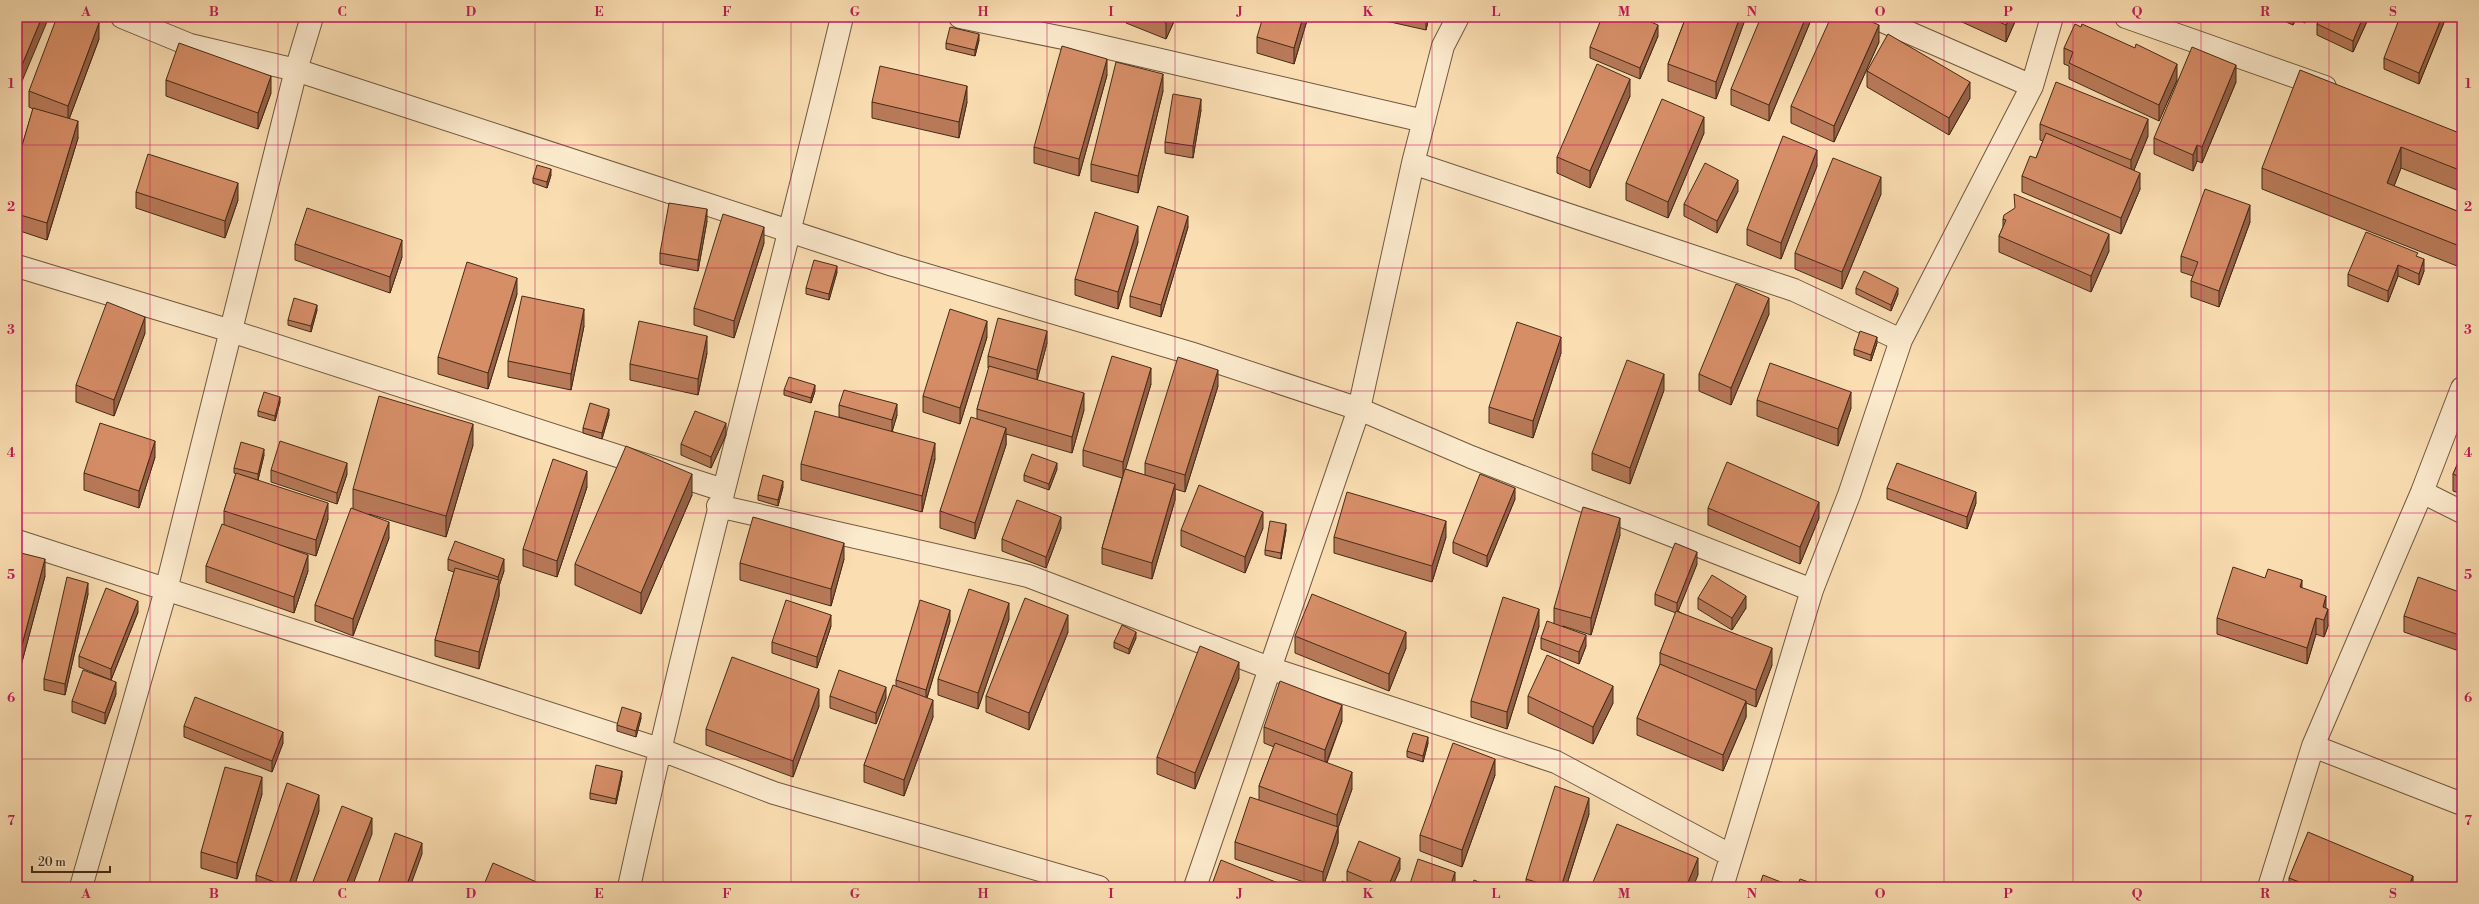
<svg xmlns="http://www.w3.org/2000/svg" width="2479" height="904" viewBox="0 0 2479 904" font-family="'Libre Bodoni',serif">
  <rect width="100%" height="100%" fill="#fadeb2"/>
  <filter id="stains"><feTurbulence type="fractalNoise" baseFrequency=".005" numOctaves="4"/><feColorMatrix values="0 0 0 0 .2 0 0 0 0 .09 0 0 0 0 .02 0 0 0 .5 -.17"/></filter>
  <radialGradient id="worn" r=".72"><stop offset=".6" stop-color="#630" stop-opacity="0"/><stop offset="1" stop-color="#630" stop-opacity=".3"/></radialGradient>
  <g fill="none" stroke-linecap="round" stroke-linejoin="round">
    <g stroke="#72583e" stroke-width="24">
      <path id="minor" d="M122,17l68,28 106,25 597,195 297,88 169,56 112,48 341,133
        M960,17l123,25 341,79
        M1873,17l159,69
        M2126,17l199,70
        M1413,163l381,127 107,50
        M17,266l214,65 492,159
        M2422,492l40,20
        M718,506l310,70 241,92 287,94 174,93
        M17,541l642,208 115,44 325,94
        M2313,746l149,58
        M81,887l85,-297 130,-520 16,-53
        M629,887c64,-292 144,-580 213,-870
        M1195,887l164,-478 54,-246 30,-117 15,-29
        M1722,887l90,-297 37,-95 52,-155 131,-254 20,-69
        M2269,887l44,-141 109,-254 40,-104"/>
    </g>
    <use href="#minor" stroke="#fceacd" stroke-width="22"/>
  </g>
  <path fill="#b87a59" stroke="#442b18" d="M1126,17h50l-10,22 -40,-16z
    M1308,17l-14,47 -37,-11v-16z
    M1368,17h61l-3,13z
    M1686,17h60l-30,82 -48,-18v-17z
    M1811,17v3l-42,101 -38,-16v-16z
    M1951,17h66l-11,25z
    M2275,17h33l-3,6 -9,-4 -3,6z
    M2321,17h48l-16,35 -36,-17v-11z
    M2442,17h3v3l-26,64 -35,-15v-11z
    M1658,36l-18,43 -50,-21v-11z
    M99,39l-30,80 9,19 -31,102 -30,-10v-67l16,-54 -4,-2v-16z
    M979,40l-4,16 -29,-7v-6z
    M1879,42l-45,100 -43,-19v-17z
    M2064,48l113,32 -18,41 -90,-42v-13l-5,-2z
    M1867,71l103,27 -21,37 -82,-48z
    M1107,75l-28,101 -45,-13v-16z
    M166,80l105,13 -13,36 -92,-33z
    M2236,82l-34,81 -5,-2 -4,10 -39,-17v-16z
    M1163,91l-25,102 -47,-12v-17z
    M1630,96l-40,92 -33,-15v-16z
    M872,102h95l-8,36 -87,-20z
    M1201,110l-8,48 -28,-5v-11z
    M2040,124l108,12 -14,34 6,19 -19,45 -99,-42v-16l14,-18 7,-17 -3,-1z
    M1704,133l-36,85 -42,-18v-17z
    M2462,134v58l-61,-24 -7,18 68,27v55l-200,-79v-21z
    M1817,166l-36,93 -34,-14v-16z
    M551,175l-4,13 -14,-5v-5z
    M1738,191l-21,42 -33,-17v-12z
    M136,192l102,8 -13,38 -89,-30z
    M1881,194l-39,95 -47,-20v-16z
    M2003,219l106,32 -18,41 -92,-40v-16l4,-9z
    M707,221l-9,50 -38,-7v-11z
    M2250,222l-31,85 -28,-10v-16l2,-5 -12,-4v-16z
    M1188,227l-27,90 -31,-10v-11z
    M1138,242l-20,67 -43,-14v-16z
    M764,243l-30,95 -40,-13v-17z
    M295,244l107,13 -12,36 -95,-33z
    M2418,257l6,14 -5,14 -21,-9 -10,26 -40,-16v-12z
    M837,272l-8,28 -23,-6v-6z
    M1856,288l42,6 -7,17 -35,-17z
    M517,294l-29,95 -50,-15v-17z
    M317,310l-6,22 -23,-7v-5z
    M1769,314l-38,91 -32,-14v-17z
    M584,326l-13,64 -63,-13v-16z
    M145,333l-31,83 -38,-14v-17z
    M987,337l-27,87 -37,-12v-16z
    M1047,343l-10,37 47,30 -12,43 -66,-19v11l-31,94 -35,-11v-17l37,-92v-10l12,-41h-1v-12z
    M1877,343l-6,18 -17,-6v-6z
    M707,353l-9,42 -68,-15v-16z
    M1561,353l-28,85 -44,-15v-16z
    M1151,384l-26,85 20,6v-12l73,-77 -33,106 -10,-3v11l-23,79 -50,-15v-16l20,-70 -39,-12v-16z
    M784,390l31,1 -4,12 -27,-8z
    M1664,390l-34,94 -38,-14v-17z
    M1757,400l94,8 -13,38 -81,-30z
    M280,402l-5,19 -17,-5v-5z
    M839,405l58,10 -5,16 43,28 -13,53 -121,-32v-16l69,-38 -31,-9z
    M609,415l-7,24 -19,-6v-5z
    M726,435l-15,33 -30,-13v-11z
    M473,445l-27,92 -77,-23 20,24 -36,98 -38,-15v-16l38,-97v-19z
    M2462,454v40l-9,-3v-17z
    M264,455l-6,25 -17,-5 87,44 -12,37 -37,-11 29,26 -14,42 -88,-31v-16l18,-41v-14l12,-37 -2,-1v-5z
    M155,457l-16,51 -55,-18v-17z
    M1057,469l-8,21 -25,-9v-6z
    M271,470l76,4 -10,30 -66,-22z
    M587,487l-30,90 -34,-11v-17z
    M783,487l-5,19 -20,-6v-5z
    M1887,488l89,15 -9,26 -80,-30z
    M692,495l-51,119 -66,-29v-21z
    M1515,499l-28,68 -34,-14v-11z
    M1708,508l111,10 -19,46 -92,-39z
    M1061,528l-15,40 -44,-17v-12z
    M1263,528l-18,45 -64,-27v-16z
    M1286,530l-5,29 -16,-4v-5z
    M1620,535l-29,100 -28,-9 23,20 -7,18 -38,-15v-11l13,-15v-15z
    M1334,537h112l-14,45 -98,-29z
    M17,552l28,24 -26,97 -2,-1z
    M448,559l56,12 -5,15v10l-20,73 -44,-13v-16l19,-68 -6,-2z
    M844,559l-13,47 -91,-26v-17z
    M1697,564l-19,47 94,54 -16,42 -10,-4v14l-23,54 -86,-36v-17l23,-53v-12l16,-40 -21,-8v-11z
    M2265,578l61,31 2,17 -4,11 -8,-3 -9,30 -90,-30v-16z
    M2462,593v59l-58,-20v-16z
    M88,594l-23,101 -21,-5v-11z
    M1698,598l48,10 -14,22 -34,-21z
    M138,612l-27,68 -32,-13v-11z
    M1009,619l-31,90 -40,-14v-16z
    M950,621l-23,77 6,19 -29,79 -40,-14v-17l32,-78v-7z
    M831,626l-14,42 -45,-15v-11z
    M1539,626l-32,103 -36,-12v-16z
    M1068,632l-39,98 -43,-18v-16z
    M1295,636l111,12 -17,43 -94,-38z
    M1136,638l-7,16 -15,-6v-6z
    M1239,678l-44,111 -38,-15v-17z
    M116,694l-11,30 -33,-12v-11z
    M830,696l56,2 -10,26 -46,-16z
    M1528,696l85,7 -20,41 -65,-31z
    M819,706l-26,71 -87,-32v-16z
    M641,718l-5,19 -19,-6v-6z
    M1342,721l-15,42 25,26 -14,39v15l-15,44h-4l-84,-28v-17l24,-42v-14l15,-39 -10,-4v-16z
    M184,726l99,17 -11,29 -88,-35z
    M1428,743l-5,19 -16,-5v-6z
    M1495,775l-33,92 -42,-16v-16z
    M622,776l-6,28 -26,-5v-6z
    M262,794l-25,85 -36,-11v-16z
    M319,811l-25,76h-38v-12z
    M1589,814l-23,73h-40v-8z
    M1400,869l-8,18h-34l-11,-5v-11z
    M2289,878l124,9h-124z"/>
  <path fill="#966348" stroke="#442b18" d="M42,17h7l-32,76v-16z
    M1169,17h7l-10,22v-16z
    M1303,17h5l-14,47v-16z
    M1426,17h3l-3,13z
    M1740,17h6l-30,82v-17z
    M1806,17h5v3l-42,101v-16z
    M2010,17h7l-11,25v-17z
    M2293,17h3v2l-3,6z
    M2305,17h3l-3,6z
    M2363,17h6l-16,35v-11z
    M2442,17h3v3l-26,64v-11z
    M99,23v16l-31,83v-16z
    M1658,25v11l-18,43v-11z
    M1879,25v17l-45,100v-16z
    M979,34v6l-4,16v-6z
    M1107,59v16l-28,101v-17z
    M2177,64v16l-18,41v-16z
    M2236,65v17l-34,81v-16z
    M1163,74v17l-25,102v-17z
    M271,76v17l-13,36v-16z
    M1630,79v17l-40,92v-17z
    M1970,82v16l-21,37v-17z
    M967,86v16l-8,36v-16z
    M1201,99v11l-8,48v-12z
    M1704,117v16l-36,85v-16z
    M2148,119v17l-17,41v-17z
    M78,121v17l-31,102v-17z
    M2197,145v16l-4,10v-16z
    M2401,147v21l-14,36v-21z
    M1817,150v16l-36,93v-16z
    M551,169v6l-4,13v-6z
    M2140,173v16l-19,45v-16z
    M1881,177v17l-39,95v-17z
    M1738,180v11l-21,42v-12z
    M238,183v17l-13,38v-17z
    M2250,205v17l-31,85v-16z
    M707,209v12l-9,50v-11z
    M1188,216v11l-27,90v-12z
    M1138,226v16l-20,67v-17z
    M764,227v16l-30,95v-17z
    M2109,234v17l-18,41v-16z
    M402,240v17l-12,36v-16z
    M2424,259v12l-5,14v-11z
    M2398,265v11l-10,26v-11z
    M837,266v6l-8,28v-6z
    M517,278v16l-29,95v-16z
    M1898,288v6l-7,17v-6z
    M1769,298v16l-38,91v-17z
    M317,305v5l-6,22v-6z
    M584,309v17l-13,64v-16z
    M145,317v16l-31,83v-16z
    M987,321v16l-27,87v-16z
    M1047,331v12l-10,38v-11z
    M707,336v17l-9,42v-16z
    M1561,337v16l-28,85v-17z
    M1877,337v6l-6,18v-6z
    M1151,368v16l-28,94v-16z
    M1218,370v16l-33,106v-17z
    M1664,374v16l-34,94v-16z
    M815,385v6l-4,12v-5z
    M1851,392v16l-13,38v-17z
    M1084,393v17l-12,43v-16z
    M280,397v5l-5,19v-5z
    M897,404v11l-5,17v-12z
    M609,409v6l-7,24v-6z
    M726,423v12l-15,33v-11z
    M473,424v21l-27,92v-21z
    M1006,428v17l-31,94v-16z
    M155,441v16l-16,51v-17z
    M935,443v16l-13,53v-16z
    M264,449v6l-6,25v-6z
    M347,463v11l-10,30v-11z
    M1057,463v6l-8,21v-6z
    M587,471v16l-30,90v-16z
    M692,474v21l-51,119v-21z
    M783,481v6l-5,19v-6z
    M1175,484v16l-23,79v-16z
    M1515,488v11l-28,68v-11z
    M1976,492v11l-9,26v-12z
    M1819,502v16l-19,46v-17z
    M328,503v16l-12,37v-16z
    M1263,512v16l-18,45v-16z
    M1061,517v11l-15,40v-11z
    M1620,518v17l-29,100v-17z
    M1446,521v16l-14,45v-16z
    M389,522v16l-36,98v-17z
    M1286,524v6l-5,29v-6z
    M844,543v16l-13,47v-17z
    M1697,552v12l-20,50v-11z
    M308,555v16l-14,42v-16z
    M45,559v17l-26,97v-17z
    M504,559v12l-5,15v10l-20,73v-17l19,-68v-7z
    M2302,580v17l-2,-10z
    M88,583v11l-23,101v-11z
    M1746,596v12l-14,22v-12z
    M2326,596v16l-3,-5z
    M138,601v11l-27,68v-11z
    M1009,603v16l-31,90v-16z
    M1539,609v17l-32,103v-17z
    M2328,609v17l-4,11v-17z
    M950,610v11l-24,80v-11z
    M831,615v11l-14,42v-11z
    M1068,615v17l-39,98v-17z
    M2316,618v16l-9,30v-16z
    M1136,632v6l-7,16v-5z
    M1406,632v16l-17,43v-17z
    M1586,635v11l-7,18v-12z
    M1772,648v17l-16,42v-17z
    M1239,662v16l-44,111v-16z
    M116,682v12l-11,30v-11z
    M1613,686v17l-20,41v-17z
    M886,687v11l-10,26v-11z
    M819,689v17l-26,71v-16z
    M933,700v17l-29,79v-16z
    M1746,701v16l-23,54v-16z
    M1342,705v16l-17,45v-16z
    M641,713v5l-5,19v-6z
    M283,732v11l-11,29v-11z
    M1428,737v6l-5,19v-6z
    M1495,759v16l-33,92v-17z
    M622,771v5l-6,28v-5z
    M1352,772v17l-14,39v15l-15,44v-15l14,-41v-16z
    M262,777v17l-25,85v-16z
    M319,795v16l-25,76h-6z
    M1589,798v16l-23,73h-5z
    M372,818v16l-20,53h-7z
    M422,843v11l-12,33h-4z
    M1400,858v11l-8,18h-4z
    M1698,858v17l-5,12h-7z
    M1455,872v15h-5z
    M2413,876v11h-5z"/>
  <path fill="#d68e67" stroke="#442b18" d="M17,17h25l-25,60z
    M57,17h27l15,6 -31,83 -39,-15z
    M1152,17h17l-3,6z
    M1263,17h40l-9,31 -37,-11z
    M1602,17h37l19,8 -18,43 -50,-21z
    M1686,17h54l-24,65 -48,-18z
    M1761,17h45l-37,88 -38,-16z
    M1831,17h29l19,8 -45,101 -43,-20z
    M1988,17h22l-4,8z
    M2321,17h42l-10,24 -36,-17z
    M2400,17h42l-23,56 -35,-15z
    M2075,24l6,3 1,-3 53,24 1,-4 41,20 -18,41 -90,-42 4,-11 -9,-4z
    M950,27l29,7 -4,16 -29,-7z
    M1888,34l82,48 -21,36 -82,-47z
    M179,43l92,33 -13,37 -92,-33z
    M1062,46l45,13 -28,100 -45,-12z
    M2192,47l44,18 -34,82 -5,-2 -4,10 -39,-17z
    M1116,62l47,12 -25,102 -47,-12z
    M1597,64l33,15 -40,92 -33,-14z
    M880,66l87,20 -8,36 -87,-20z
    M2300,70l162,64v37l-61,-24 -14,36 75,30v34l-200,-79z
    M2056,82l92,37 -17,41 -91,-36z
    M1173,94l28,5 -8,47 -28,-4z
    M1662,99l42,18 -36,85 -42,-19z
    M33,108l45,13 -31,102 -30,-9v-51z
    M2046,133l94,40 -19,45 -99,-42 8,-20 6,2z
    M1783,136l34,14 -36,93 -34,-14z
    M148,154l90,29 -13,38 -89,-29z
    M1833,158l48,19 -39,95 -47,-19z
    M1705,163l33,17 -21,41 -33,-17z
    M537,165l14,4 -4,13 -14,-4z
    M2205,189l45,16 -31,86 -28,-10 7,-19 -17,-6z
    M2014,194l95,40 -18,42 -92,-40 7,-16 -3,-1 1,-4 11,-7z
    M669,203l38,6 -9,51 -38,-7z
    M1158,206l30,10 -27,89 -31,-9z
    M307,208l95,32 -12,37 -95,-33z
    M1095,212l43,14 -20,66 -43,-13z
    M723,214l41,13 -30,94 -40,-13z
    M2366,232l52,21 -2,3 8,3 -5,15 -21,-9 -10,26 -40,-17z
    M814,260l23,6 -8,28 -23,-6z
    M467,262l50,16 -29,95 -50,-16z
    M1864,271l34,17 -7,17 -35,-17z
    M1736,284l33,14 -38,90 -32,-14z
    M522,296l62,13 -13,65 -63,-13z
    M294,298l23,7 -6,21 -23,-6z
    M107,302l38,15 -31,83 -38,-15z
    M950,309l37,12 -27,87 -37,-12z
    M998,318l49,13 -10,39 -49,-14z
    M639,321l68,15 -9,43 -68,-15z
    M1517,322l44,15 -28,84 -44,-14z
    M1860,331l17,6 -6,18 -17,-6z
    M1112,356l39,12 -28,94 -40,-12z
    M1178,357l40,13 -33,105 -40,-12z
    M1627,360l37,14 -34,94 -38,-15z
    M1770,363l81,29 -13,37 -81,-29z
    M989,366l95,27 -12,44 -95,-28z
    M789,377l26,8 -4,13 -27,-8z
    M844,390l53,14 -5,16 -53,-15z
    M264,392l16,5 -5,19 -17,-5z
    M379,396l94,28 -27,92 -93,-27z
    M590,403l19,6 -7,24 -19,-5z
    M695,411l31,12 -15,34 -30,-13z
    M815,411l120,32 -13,53 -121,-32z
    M971,417l35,11 -31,95 -35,-12z
    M100,423l55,18 -16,50 -55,-18z
    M280,441l67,22 -10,30 -66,-23z
    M241,442l23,7 -6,25 -24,-6z
    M626,446l66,28 -51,119 -66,-29z
    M1032,454l25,9 -8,21 -25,-9z
    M2462,454v24l-9,-4z
    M553,459l34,12 -30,90 -34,-12z
    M1727,462l92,40 -19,45 -92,-39z
    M1897,463l79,29 -9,25 -80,-29z
    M1125,469l50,15 -23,79 -50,-15z
    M236,473l92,30 -12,37 -92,-29z
    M1480,474l35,14 -28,68 -34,-14z
    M763,475l20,6 -5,19 -20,-5z
    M1199,485l64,27 -18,45 -64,-27z
    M1347,492l99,29 -14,45 -98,-29z
    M1017,500l44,17 -15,40 -44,-18z
    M1583,507l37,11 -29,100 -37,-10z
    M351,508l38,14 -36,97 -38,-14z
    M753,517l91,26 -13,46 -91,-26z
    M1270,521l16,3 -5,29 -16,-3z
    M222,524l86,31 -14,42 -88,-31z
    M455,541l49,18 -6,18 -50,-18z
    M1675,543l22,9 -20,51 -22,-9z
    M17,552l28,7 -26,97h-2z
    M2233,567l32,11 3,-9 34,11 -2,7 26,9 -3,11 5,2 -4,11 -8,-2 -9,30 -90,-30z
    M455,568l44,12 -20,72 -44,-12z
    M1712,575l34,21 -14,22 -34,-20z
    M67,577l21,6 -23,101 -21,-5z
    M2418,577l44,16v43l-58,-20z
    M106,588l32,13 -27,68 -32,-13z
    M969,589l40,14 -31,90 -40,-14z
    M1312,594l94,38 -17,42 -94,-38z
    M1503,597l36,12 -32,103 -36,-11z
    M1025,598l43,17 -39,98 -43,-17z
    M786,600l45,15 -14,42 -45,-15z
    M920,600l30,10 -24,80 -30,-10z
    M1676,611l96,37 -16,42 -96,-37z
    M1547,621l39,14 -7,17 -38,-14z
    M1122,625l14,7 -7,17 -15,-7z
    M1200,646l39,16 -44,111 -38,-16z
    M1547,655l66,31 -20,41 -65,-31z
    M732,657l87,32 -26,72 -87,-32z
    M1660,664l86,37 -23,54 -86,-37z
    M83,670l33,12 -11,31 -33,-12z
    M839,670l47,17 -10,26 -46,-17z
    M1280,681l62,24 -17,45 -61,-23z
    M893,685l40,15 -29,80 -40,-15z
    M195,697l88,35 -11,29 -88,-35z
    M622,707l19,6 -5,18 -19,-6z
    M1413,733l15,4 -5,19 -16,-5z
    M1275,743l77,29 -15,43 -78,-29z
    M1453,743l42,16 -33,91 -42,-15z
    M596,765l26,6 -6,28 -26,-6z
    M225,767l37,10 -25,86 -36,-11z
    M287,783l32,12 -31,92 -32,-12z
    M1555,786l34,12 -28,89h-9l-26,-8z
    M1250,797l88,30 -15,45 -88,-30z
    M342,806l30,12 -27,69h-34z
    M1617,824l81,34 -12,29h-95z
    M2308,832l105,44 -5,11h-96l-23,-9z
    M395,833l27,10 -16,44h-29z
    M1359,841l41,17 -12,29h-3l-38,-16z
    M1418,859l37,13 -5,15h-41z
    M1221,860l67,27h-77z
    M493,863l55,24h-65z
    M1763,875l28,11 -1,1h-31z
    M1800,879l23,8h-26z
    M1474,880l17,7h-20z
    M1342,881l15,6h-17z"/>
  <path fill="none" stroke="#c2185b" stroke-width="1" stroke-opacity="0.55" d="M150,17v870M278,17v870M406,17v870M535,17v870M663,17v870M791,17v870M919,17v870M1047,17v870M1175,17v870M1304,17v870M1432,17v870M1560,17v870M1688,17v870M1816,17v870M1944,17v870M2073,17v870M2201,17v870M2329,17v870M17,145h2445M17,268h2445M17,391h2445M17,513h2445M17,636h2445M17,759h2445"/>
  <rect width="2479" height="904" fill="none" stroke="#fadeb2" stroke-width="44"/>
  <path d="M32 866v6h78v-6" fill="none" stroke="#442b18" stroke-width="2"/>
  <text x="38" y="866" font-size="12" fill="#442b18" stroke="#fceacd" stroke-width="3" paint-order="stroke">20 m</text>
  <rect x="22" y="22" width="2435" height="860" fill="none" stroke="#c2185b" stroke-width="1.5"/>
  <g font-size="13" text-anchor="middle" font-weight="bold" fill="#c2185b">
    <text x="86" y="16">A</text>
    <text x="214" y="16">B</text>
    <text x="342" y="16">C</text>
    <text x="471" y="16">D</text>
    <text x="599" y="16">E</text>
    <text x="727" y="16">F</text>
    <text x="855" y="16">G</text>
    <text x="983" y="16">H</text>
    <text x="1111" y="16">I</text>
    <text x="1240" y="16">J</text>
    <text x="1368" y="16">K</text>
    <text x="1496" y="16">L</text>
    <text x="1624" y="16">M</text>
    <text x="1752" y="16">N</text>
    <text x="1880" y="16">O</text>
    <text x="2008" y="16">P</text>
    <text x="2137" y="16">Q</text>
    <text x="2265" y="16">R</text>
    <text x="2393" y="16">S</text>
    <text x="11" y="88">1</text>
    <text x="2468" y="88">1</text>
    <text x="11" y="211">2</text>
    <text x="2468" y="211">2</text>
    <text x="11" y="334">3</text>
    <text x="2468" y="334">3</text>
    <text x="11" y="457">4</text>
    <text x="2468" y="457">4</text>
    <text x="11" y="579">5</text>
    <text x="2468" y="579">5</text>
    <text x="11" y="702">6</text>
    <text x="2468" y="702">6</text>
    <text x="11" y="825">7</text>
    <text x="2468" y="825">7</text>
    <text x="86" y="898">A</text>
    <text x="214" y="898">B</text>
    <text x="342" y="898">C</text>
    <text x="471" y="898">D</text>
    <text x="599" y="898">E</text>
    <text x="727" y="898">F</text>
    <text x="855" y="898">G</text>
    <text x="983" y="898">H</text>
    <text x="1111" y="898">I</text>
    <text x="1240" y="898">J</text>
    <text x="1368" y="898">K</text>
    <text x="1496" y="898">L</text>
    <text x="1624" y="898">M</text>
    <text x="1752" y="898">N</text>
    <text x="1880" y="898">O</text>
    <text x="2008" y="898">P</text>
    <text x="2137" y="898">Q</text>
    <text x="2265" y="898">R</text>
    <text x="2393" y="898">S</text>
  </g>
  <rect width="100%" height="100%" filter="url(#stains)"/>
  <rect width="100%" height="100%" fill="url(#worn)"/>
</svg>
